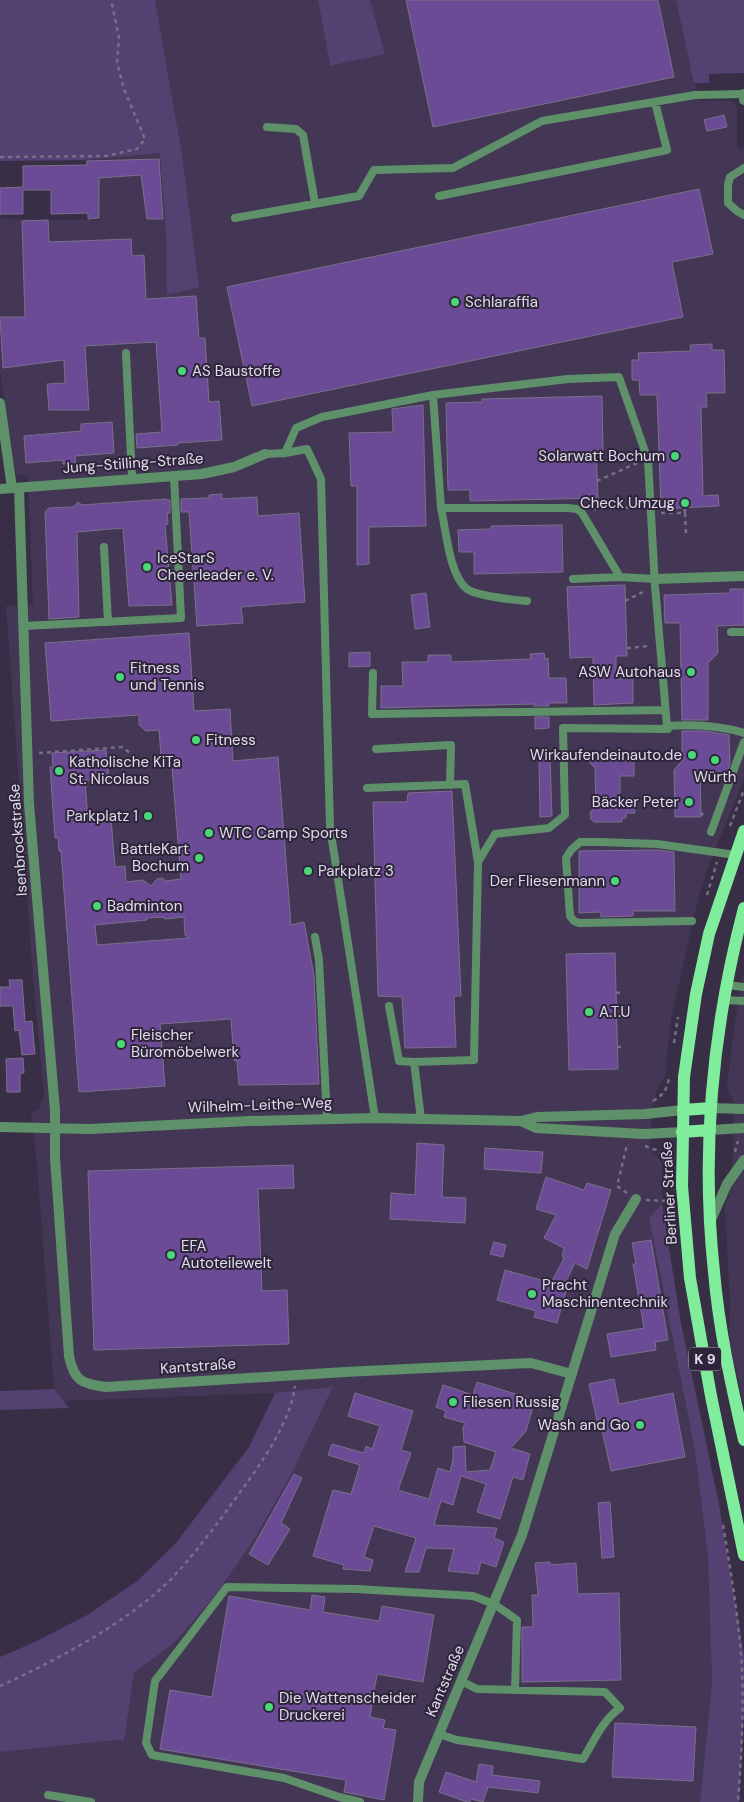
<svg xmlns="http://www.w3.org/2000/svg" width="744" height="1802" viewBox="0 0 744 1802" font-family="'DM Sans',sans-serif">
  <rect width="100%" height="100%" fill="#382f46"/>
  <path fill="#433755" d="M155,0h163l12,66 55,-12 -15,-54h306l23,100 33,1 5,5v42l7,1v630l-38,93 -11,39 -24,108 -6,58 -9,15 -4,16 -2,40 12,15v41l-13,15 46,232 13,107 4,126 -12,118h-700v-50l118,-12 6,1 10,-68 39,-29 42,-48 40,-58 37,-65 41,-85 -58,5 -212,8 -9,-12 -17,-225 -6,-51 8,-4 5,-15 -11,-116 -27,-372 27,-1 -5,-129 -12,-1 -16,-104v-152l100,1 -1,-39h-12l-2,-21 75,-7 20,-5z
    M744,972v433l-15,-65 1,-37 -5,-96 6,-19 4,-86 -6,-8 -2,-9 9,-70z"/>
  <path fill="#544071" d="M0,0h155l27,155 17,132 -32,8 -1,-64 -6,-78 -75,7 -85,1z
    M318,0h52l15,54 -55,12z
    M676,0h68v73l-35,1v9h-15z
    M662,1204l19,119 38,181 25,151v54l-5,93h-39l12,-118 -4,-126 -13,-107 -46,-233z
    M333,1387l-41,86 -37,65 -40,58 -42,48 -39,29 -10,68 -6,-1 -118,12v-95l37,-16 50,-26 49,-33 40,-39 73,-96 26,-54z
    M54,1389l15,19 -69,2v-19z"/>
  <path fill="#6b4b95" stroke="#7a708a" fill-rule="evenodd" d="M406,0h252l16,77 -241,50z
    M724,115l3,12 -20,4 -3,-11z
    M159,159l4,60h-16l-6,-44 -42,3v40l-11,1v-6l-37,1v-24h-28v24h-23v-26l23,-1v-21l64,-1v-4z
    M699,189l14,65 -41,8 11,55 -431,89 -25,-119z
    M48,220l1,22 82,-3 1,17 12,-1 2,44 50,-3 3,42h6l4,64 10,-1 3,39 -44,3v2l-41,3 -1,-14 26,-2 -6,-90 -71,4 4,64h-40l-2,-26 18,-1 -1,-23 -61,8 -3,-51h25l-3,-96z
    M712,344v6h12l1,43h-19l1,14h-6l2,89 15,-1 1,11 -58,3 -4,-114h-17l-1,-15h-7v-20h7l-1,-7 53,-2 -1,-6z
    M602,396l1,54 -7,1 2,47 -128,3v-11h-22l-2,-87 36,-1v-3z
    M423,405l3,121 -57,1v37l-12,1v-79h-6l-2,-53 44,-1 -1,-23z
    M112,422l2,31 -39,3 1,7 -13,1v-4l-37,3 -2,-27 57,-5v-7z
    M222,494v5l35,-2 1,19 41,-3 6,89 -64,5 2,16 -46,3 -8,-114h-8v-13l28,-1v-3z
    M166,499v1h4v13h-3l1,11 -3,1 7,80 -43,1 -6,-78 -46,4 2,85 -30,2 -4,-107 4,-4 24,-1 5,-5 4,3z
    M562,525l1,47 -89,2v-22h-15l-1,-22 33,-1v-3z
    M625,585l2,71h-11v23l17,-1v25l-39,2 -1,-48 -23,1 -3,-71z
    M730,589h14v36l-27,1 1,27 -10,10v57h-26l-2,-97h-15l-1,-28 66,-2z
    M426,593l4,34 -15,2 -4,-34z
    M189,633l5,78 36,-2 3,52 45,-4 13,168 13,-3 10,54 5,108 -80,1 -2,-24 -3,-1 -3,-41 -71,5 5,62 -86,6 -18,-241h-2l-1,-13h-3l-5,-71h3l-1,-14 54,-3 3,30 -24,1 3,38 23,-1 4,49 10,-1 1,16 17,-2 8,6 6,-7 5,-1 4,3 15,-2 -10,-124 -10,1 -2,-26 -13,1 -7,-6v-10l-88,6 -6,-78zM162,917l3,2 19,-2 1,18 4,3 -92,7 -2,-20 52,-5v-2z
    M370,652v14l-21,1v-14z
    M544,653l1,6 3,-1 1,20h17l1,25h-18v3h-15v-2l-153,4v-22h22l-1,-24h26v-7h23v7l80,-3 -1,-5z
    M535,717h14v11l-14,1z
    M682,731h23l24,4 1,29 -3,8 -27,1 1,44h-26l-1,-47 8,-9z
    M621,752v4h4v5l9,-1v16h-14v22h14l1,15h-9v5h-4v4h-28l-3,-3 -1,-7 6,-5 -1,-39 -5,-5 -1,-7 6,-3z
    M539,759h11l2,57 -12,1z
    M452,791l9,205h-7l2,51 -51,1 -3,-51 -24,-1 -5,-194h34l1,-9z
    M657,850l17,2 1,59h-42v5l-32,1v-5l-22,1v-62z
    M615,953l3,116 -49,1 -3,-116z
    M9,980h13l3,42 7,-1 3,33 -13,1 -3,-25 -4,1 -2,-25h-13v-19h10z
    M23,1058l1,15h-4v19h-13l-1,-33z
    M417,1143l27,2 -2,52 24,1 -1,25 -75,-4 1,-26 24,2z
    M485,1148l58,4 -2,21 -57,-4z
    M293,1165l1,23 -36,1 4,102 25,-1 2,54 -195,6 -6,-179z
    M546,1177l38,13 3,-7 24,7 -24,79 -12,-6 -12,24 4,1 -10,35 -23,-6 2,-6 -39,-11 8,-30 46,13 12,-23 1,-3 -2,-1 2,-8 -20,-10 12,-23 -20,-6z
    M651,1240l17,100 -13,2 1,8 -45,7 -4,-23 37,-6 -11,-64h3l-4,-21z
    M494,1242l12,3 -3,12 -13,-3z
    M614,1379l5,25 54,-11 12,64 -74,14 -10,-46h-3l-9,-41z
    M477,1382l58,18 -9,31 -15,17 19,6 -7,26 -10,-3 -13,42 -23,-7 9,-28 -25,-8 -8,29 -12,-4 -7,24 63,3 -3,10 10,4 -8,25 -15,-5 -3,12 -30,-3 6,-22 -28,-1 -7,24h-14l11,-34 -42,-12 -10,31 9,3 -3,11 -27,-2 1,-4 -31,-9 20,-66 18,4 9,-29 -32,-10 4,-11 32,9 2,-7 6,3 8,-23 -32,-10 7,-23 58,18 -12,39 10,3 -13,37 31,9 9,-31 12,4 3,-13v-12l12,-1 1,26 24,-2 6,-18 -32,-10 -1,-14 2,-5 -21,-6 2,-6 -10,-4 7,-22 30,10z
    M294,1474l8,4 -21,45 9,6 -22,36 -19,-11z
    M610,1502l4,55 -12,1 -4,-55z
    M550,1562v3l26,-2 2,31 41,-1 2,87 -99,2v-55h11l-1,-32h6l-3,-32z
    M312,1595l13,2 -2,15 56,9 3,-15 52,9 -11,67 -46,-8 -7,43 15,3 -2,8 13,2 -12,70 -40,-8 2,-12 -186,-31 10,-59 42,7 17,-101 81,14z
    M615,1723l81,4 -3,54 -81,-4z
    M479,1764l14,2 -1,9 48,6 -2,12 -50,-6 -5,15 -12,-3 -1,3h-3l-28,-10 7,-20 30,10z"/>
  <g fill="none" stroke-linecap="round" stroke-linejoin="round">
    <path stroke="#776f83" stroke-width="2.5" stroke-dasharray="4 4" stroke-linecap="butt" d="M0,157l106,-1 31,-7 8,-10 -21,-50 -7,-26 2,-26 -8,-37
      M597,481l40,-18
      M593,509l47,-2
      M661,513h24v-5
      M685,513l1,21
      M625,601l20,-10
      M627,648l23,-2
      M39,753l83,-6 22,16
      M701,812l4,7
      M730,826l14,-36
      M707,895l10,-33
      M616,993l8,-1
      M674,1043l4,-26
      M617,1047h8
      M653,1101c10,-6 14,-11 16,-23
      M645,1146l11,4 7,6 2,10 1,35 5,33
      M735,1152l3,-11
      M627,1193l-10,-7 10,-41h2
      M646,1200l20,1
      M723,1525c8,48 16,95 19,144 2,44 -1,89 -4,133
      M0,1686c57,-26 129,-64 173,-109 27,-29 50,-61 73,-93 19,-26 45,-65 49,-98"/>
    <path stroke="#5e9169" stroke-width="8" d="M267,127l29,2 7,6 12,68
      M744,168l-14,9 -2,8v18l9,8 7,4
      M439,196l228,-46 -12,-48
      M235,218l124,-22 15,-26 79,-2 89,-47 153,-26 49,-1
      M126,353l6,125
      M285,453l11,-25 26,-11 111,-22
      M265,454l20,-1 22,-4 14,30 9,348 45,291
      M441,508l-8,-113 135,-16 51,-2 29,83 7,126 12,140c26,-2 52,-1 77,7
      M104,547l4,75
      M573,579l47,-2 35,2
      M527,601c-13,-1 -50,-5 -60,-12 -18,-14 -21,-60 -26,-81h127l9,1 5,4 38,64
      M24,626l157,-8 -7,-142
      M731,632h13
      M373,673l-1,41 293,-4
      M376,749l75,-4 -1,40
      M367,788l98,-4 13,78
      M711,832l33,-90
      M692,921l-113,2 -5,-2 -4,-5 -4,-58 5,-8 9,-8h20l57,2 79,11
      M315,937l4,23 8,159
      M726,985l18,2
      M724,1000l20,1
      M389,1006l10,55 15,1 7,57
      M414,1062l60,-2 4,-198 17,-28 54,-6 16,-13 -2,-87 105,1 -1,-3
      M439,1734l18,6 126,19c11,-18 19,-38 37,-51l-15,-16 -128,-3 -16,-8
      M48,1795l43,7
      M360,1802l-21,-5 -55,-19 -132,-23 -6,-12 9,-62 72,-94 130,2 116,7 21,8 23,16 -2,70"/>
    <path stroke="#5e9169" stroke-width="10" d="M744,94v6
      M0,403l12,85
      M19,488l10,316 26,306v48l14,198c5,25 13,28 37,31l239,-15 186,-9 41,11
      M0,489l202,-15 32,-7 31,-13
      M655,579l89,-3
      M711,1108l33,1
      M521,1121l15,7 108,6 38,-2
      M0,1127l90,2 159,-8 126,-3 146,3 16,-4 108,-3 38,-4
      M710,1130l34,-2
      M711,1220l16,-36 17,-24
      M418,1802l1,-20 103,-247 93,-301 21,-35"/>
    <path stroke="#7fed9c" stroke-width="12" d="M744,831l-35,103 -13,60 -12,83 -2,109 8,92 21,118 33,159
      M744,908c-31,118 -43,243 -30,364 5,57 17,112 30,168
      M683,1110l28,-2
      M682,1132l28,-2"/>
  </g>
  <g fill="#49d778" stroke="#2e253b" stroke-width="2">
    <circle cx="455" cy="302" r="5"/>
    <circle cx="182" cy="371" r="5"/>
    <circle cx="675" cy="456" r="5"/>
    <circle cx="685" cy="503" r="5"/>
    <circle cx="147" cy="567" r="5"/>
    <circle cx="691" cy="672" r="5"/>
    <circle cx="120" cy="677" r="5"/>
    <circle cx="196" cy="740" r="5"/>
    <circle cx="692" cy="755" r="5"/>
    <circle cx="715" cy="760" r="5"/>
    <circle cx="59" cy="771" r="5"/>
    <circle cx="689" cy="802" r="5"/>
    <circle cx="148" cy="816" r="5"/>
    <circle cx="209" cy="833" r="5"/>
    <circle cx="199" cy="858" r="5"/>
    <circle cx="308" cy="871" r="5"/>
    <circle cx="615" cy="881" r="5"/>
    <circle cx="97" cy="906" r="5"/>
    <circle cx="589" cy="1012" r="5"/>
    <circle cx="121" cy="1044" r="5"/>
    <circle cx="171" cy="1255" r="5"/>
    <circle cx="532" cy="1294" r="5"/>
    <circle cx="453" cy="1402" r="5"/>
    <circle cx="640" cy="1425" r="5"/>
    <circle cx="269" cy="1707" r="5"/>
  </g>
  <g text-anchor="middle" stroke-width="4" stroke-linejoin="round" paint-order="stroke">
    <rect fill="#2e253b" stroke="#aba4b6" stroke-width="1" x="689" y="1347.5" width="32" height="23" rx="4"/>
    <g font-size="14" font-weight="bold" fill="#e0dbea">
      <text x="705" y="1364">K 9</text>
    </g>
    <g font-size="15" fill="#e0dbea" stroke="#2e253b" text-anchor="start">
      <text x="465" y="307">Schlaraffia</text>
      <text x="192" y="376">AS Baustoffe</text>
      <text x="665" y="461" text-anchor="end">Solarwatt Bochum</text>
      <text x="675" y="508" text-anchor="end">Check Umzug</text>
      <text x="157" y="563">IceStarS<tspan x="157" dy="17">Cheerleader e. V.</tspan></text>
      <text x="130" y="673">Fitness<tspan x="130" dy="17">und Tennis</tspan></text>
      <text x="681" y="677" text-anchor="end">ASW Autohaus</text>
      <text x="206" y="745">Fitness</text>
      <text x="682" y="760" text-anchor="end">Wirkaufendeinauto.de</text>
      <text x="69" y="767">Katholische KiTa<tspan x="69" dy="17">St. Nicolaus</tspan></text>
      <text x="715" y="782" text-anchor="middle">Würth</text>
      <text x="679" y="807" text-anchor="end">Bäcker Peter</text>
      <text x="138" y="821" text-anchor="end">Parkplatz 1</text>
      <text x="219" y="838">WTC Camp Sports</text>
      <text x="189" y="854" text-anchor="end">BattleKart<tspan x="189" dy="17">Bochum</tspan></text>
      <text x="318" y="876">Parkplatz 3</text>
      <text x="605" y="886" text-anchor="end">Der Fliesenmann</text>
      <text x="107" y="911">Badminton</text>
      <text x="599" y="1017">A.T.U</text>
      <text x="131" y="1040">Fleischer<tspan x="131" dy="17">Büromöbelwerk</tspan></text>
      <text x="181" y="1251">EFA<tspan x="181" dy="17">Autoteilewelt</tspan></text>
      <text x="542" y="1290">Pracht<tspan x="542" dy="17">Maschinentechnik</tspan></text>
      <text x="463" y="1407">Fliesen Russig</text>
      <text x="630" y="1430" text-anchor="end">Wash and Go</text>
      <text x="279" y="1703">Die Wattenscheider<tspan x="279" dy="17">Druckerei</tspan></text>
    </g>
    <g font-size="15" fill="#e0dbea" stroke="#2e253b">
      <text transform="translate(133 463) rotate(-4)" y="5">Jung-Stilling-Straße</text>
      <text transform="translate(18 840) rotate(-94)" y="5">Isenbrockstraße</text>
      <text transform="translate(260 1105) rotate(-2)" y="5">Wilhelm-Leithe-Weg</text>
      <text transform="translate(669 1193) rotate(-93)" y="5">Berliner Straße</text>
      <text transform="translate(198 1366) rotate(-4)" y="5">Kantstraße</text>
      <text transform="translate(445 1681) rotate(-67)" y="5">Kantstraße</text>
    </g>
  </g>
</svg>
